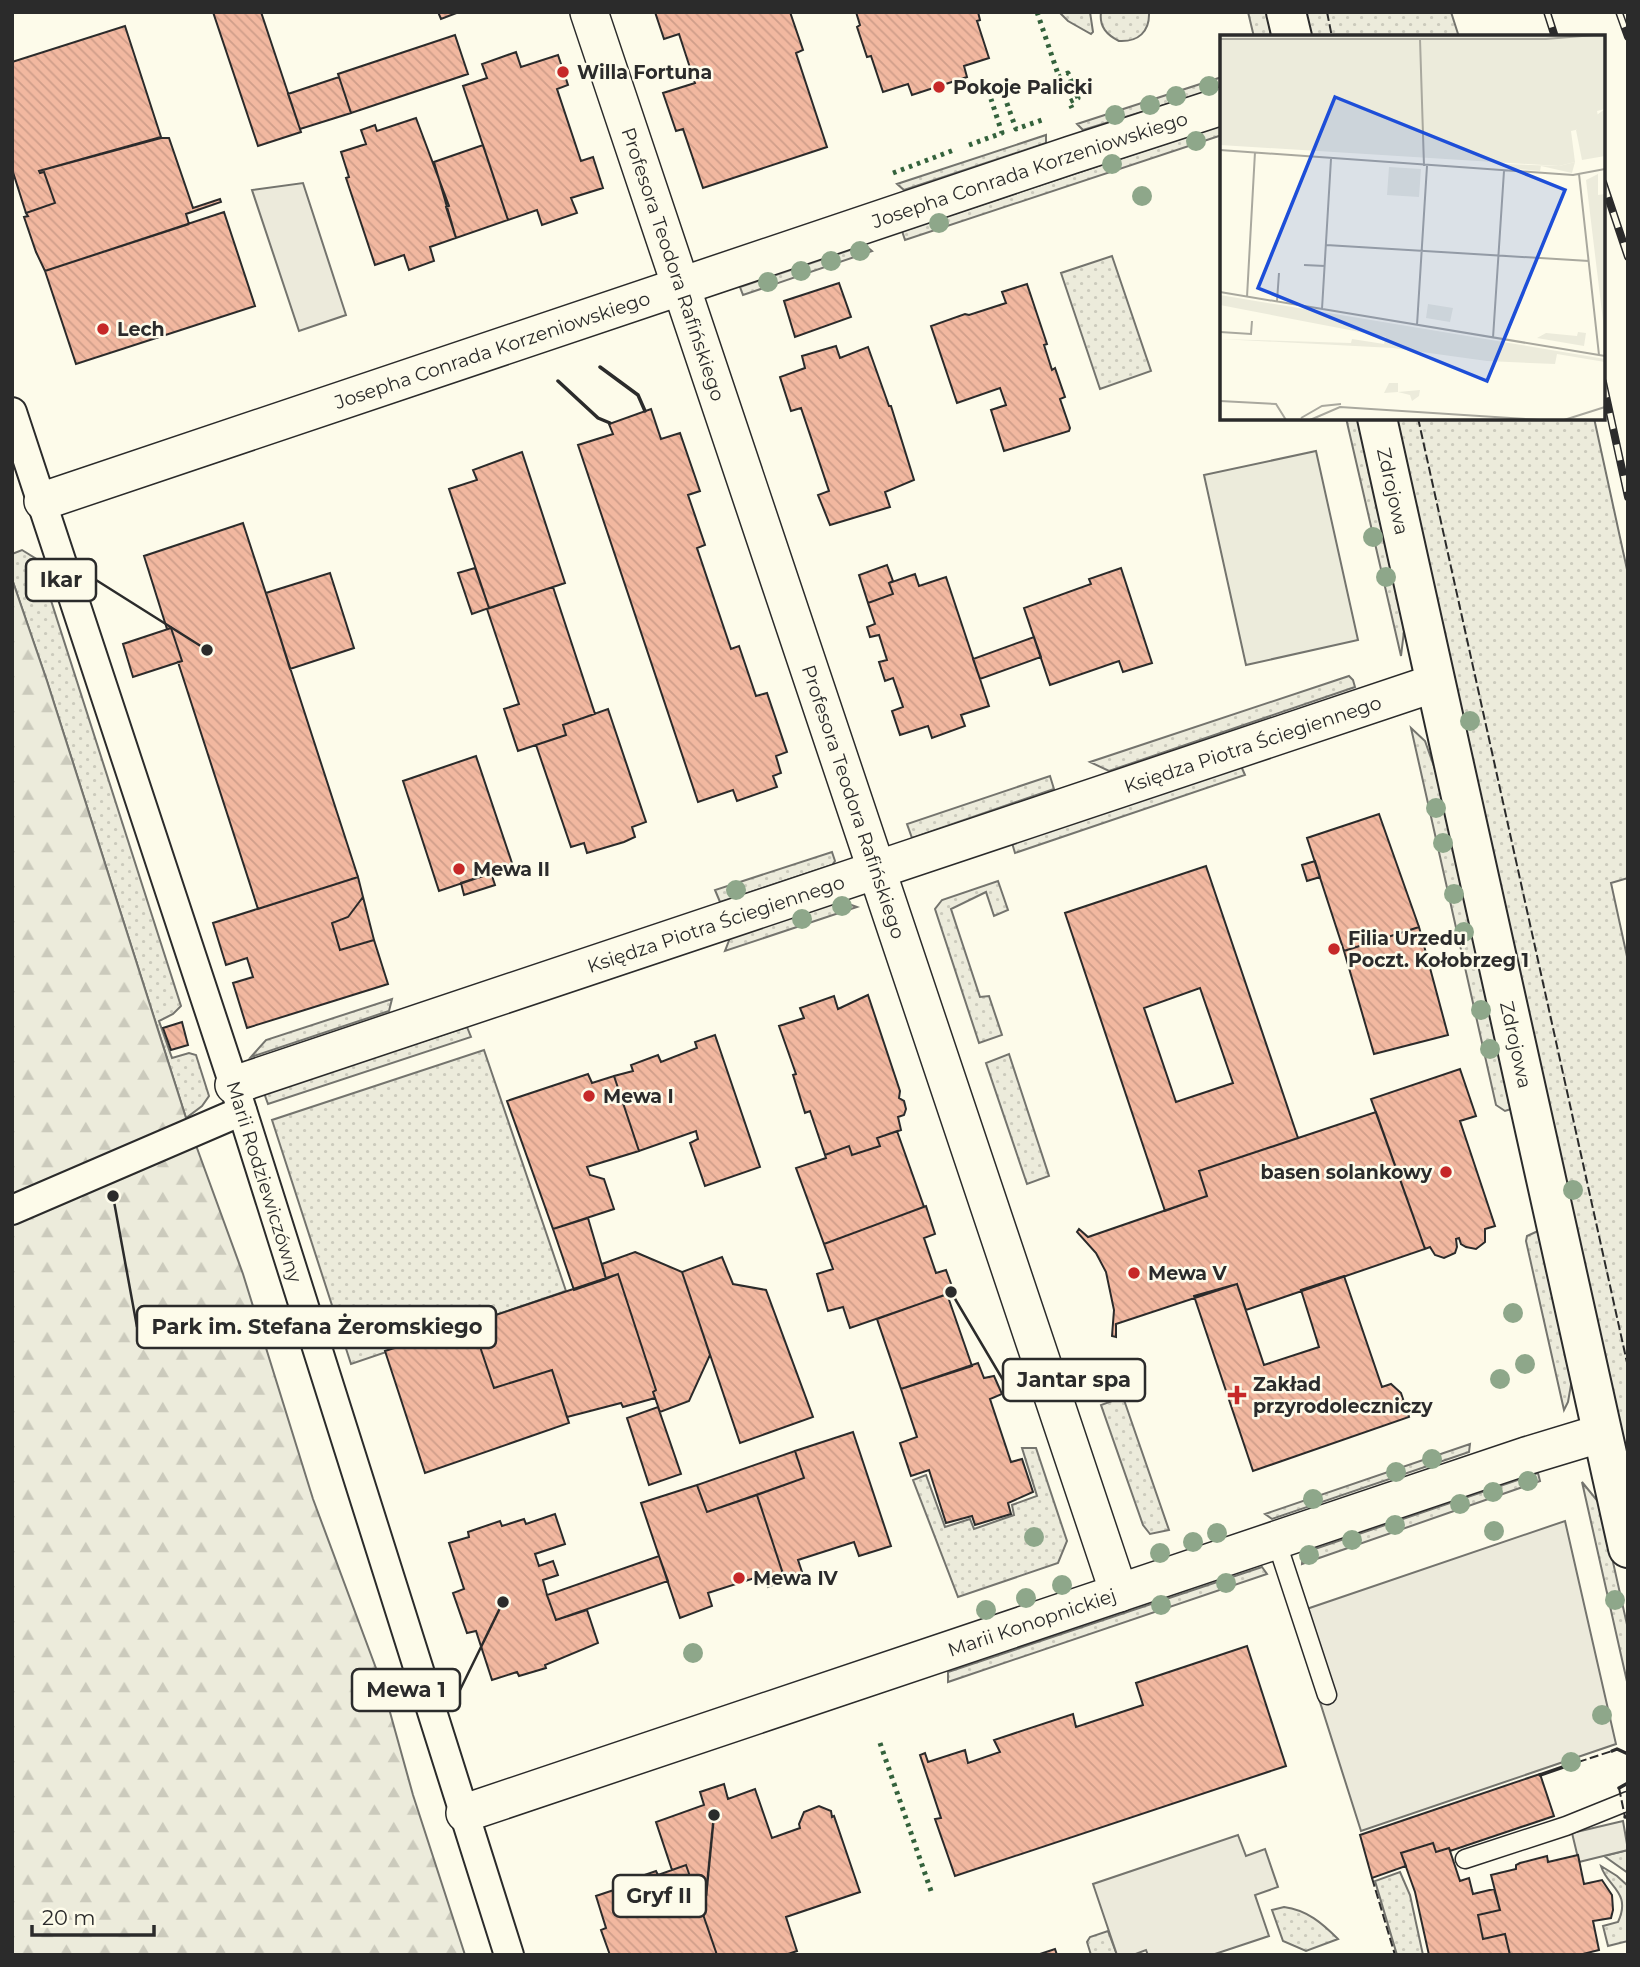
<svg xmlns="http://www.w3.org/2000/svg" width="1640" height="1967" viewBox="0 0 1640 1967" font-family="Montserrat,sans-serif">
  <defs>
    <pattern id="green-dots" width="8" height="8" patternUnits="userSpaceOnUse" patternTransform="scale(1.75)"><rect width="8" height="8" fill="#ecebdb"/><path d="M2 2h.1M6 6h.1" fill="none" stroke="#cbcabc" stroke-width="1.8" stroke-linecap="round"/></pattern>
    <pattern id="forest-firs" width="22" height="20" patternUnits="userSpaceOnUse" patternTransform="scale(1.75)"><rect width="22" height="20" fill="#ecebdb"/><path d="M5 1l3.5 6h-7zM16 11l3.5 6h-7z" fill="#cbcabc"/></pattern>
    <pattern id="building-back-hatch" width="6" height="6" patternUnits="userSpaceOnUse" patternTransform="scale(1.75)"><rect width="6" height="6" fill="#f2b8a0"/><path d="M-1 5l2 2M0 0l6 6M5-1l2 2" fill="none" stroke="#d09e8a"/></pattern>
  </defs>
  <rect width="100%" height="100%" fill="#fdfbea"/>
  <path fill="url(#green-dots)" stroke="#74746e" stroke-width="2" d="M1059,12h31l3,20 -2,2 -23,-13z
    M1101,12h48c1,20 -11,30 -30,29 -12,-6 -20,-14 -18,-29z
    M1248,12h19l4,25h-17z
    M1305,12h146l8,25h-148z
    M1222,77v9l-9,4 -130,40 -6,-6z
    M1222,125v10l-317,105 -3,-9z
    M1046,135v8l-142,47 -7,-6z
    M865,245l7,6 -129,44 -3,-8z
    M1112,256l39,115 -51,18 -39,-116z
    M1346,418h12l43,195 3,18 -3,25z
    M1396,418h198l34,156v304l-17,5 17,78v500z
    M22,550l16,10 143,446 -8,8 -14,7 13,37 17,-5 7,2 13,41 -7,10 -16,12 -139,-437 -35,-102v-25z
    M1349,676l4,4 2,7 -246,84 -19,-9z
    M1411,728l14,13 11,31 75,337 -6,2 -9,-6z
    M1241,766l4,9 -230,78 -3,-10z
    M1050,776l4,13 -142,49 -5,-14z
    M832,852l3,9 -3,4 -112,37 -5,-12z
    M998,881l10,29 -14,6 -8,-24 -35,17 29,88 9,-1 13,39 -23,8 -44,-134 7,-9z
    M840,901l17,6 -132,44 5,-13z
    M392,999l-3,12 -138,46 15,-17z
    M467,1027l4,10 -203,67 -4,-11z
    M484,1050l82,241 -215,73 -79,-244z
    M1009,1054l40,122 -22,8 -41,-121z
    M1538,1231l34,148 -4,23 -4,8 -38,-169 1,-5z
    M1123,1397l46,133 -19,4 -7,-9 -42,-120z
    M1470,1444l-1,8 -197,67 -7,-5z
    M1022,1448h14l31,93 -9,22 -100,34 -45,-117 13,-5 19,52 25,-8 4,10 40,-14 -2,-10 25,-9z
    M1538,1473l2,8 -238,83 1,-11z
    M1582,1482l18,22 28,125v57z
    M1262,1567l5,7 -319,108v-10z
    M1628,1850v23l-24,-17z
    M1601,1866l16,10 11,10v55l-20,5 -5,-20 15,-4c14,-30 -11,-35 -17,-56z
    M1400,1872l10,23 13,60h-26l-22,-74z
    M1284,1907c23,3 38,16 54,32l-32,12 -23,-10 -11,-31z
    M1108,1931l9,24h-26l-4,-13 3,-5z"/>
  <path fill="url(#forest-firs)" stroke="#74746e" stroke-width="2" d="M12,579l35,102 139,437 57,156 70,225 70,188 30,108 52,160h-453z"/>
  <path fill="#ecebdb" stroke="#74746e" stroke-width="2" d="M1316,451l42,189 -112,25 -42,-190z"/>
  <path fill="#eceadb" stroke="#74746e" stroke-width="2" d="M303,183l43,132 -47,16 -47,-141z
    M1565,1521l51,223 -255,87 -69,-217z
    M1623,1821l5,29 -49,12 -7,-29z
    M1238,1835l8,21 19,-7 13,38 -23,8 14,41 -57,19h-64l-2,-5 -13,5h-16l-24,-71z"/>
  <path fill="url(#building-back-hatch)" stroke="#2b2b2b" stroke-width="2" fill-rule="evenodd" d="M213,12h48l40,120 -43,14z
    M438,12h21l-18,7z
    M655,12h135l13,38 -7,3 31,94 -124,41 -20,-59 -7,2 -13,-38 32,-10 -16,-49 -15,5z
    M856,12h122l2,8 -3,1 12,37 -25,8 3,11 -55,18 -4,-11 -25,8 -12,-36 -4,1 -10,-30 3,-2z
    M125,26l36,111 -122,34 1,2 4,-1 11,31 -29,10 -14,-44v-107z
    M455,35l13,39 -117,39 -13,-39z
    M516,52l5,15 37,-12 10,30 -11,4 24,72 12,-4 10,31 -32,10 6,15 -35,12 -5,-15 -29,10 -45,-134 24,-8 -5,-14z
    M339,77l12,36 -51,16 -12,-35z
    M416,118l33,88 -3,1 10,31 -26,9 4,14 -25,9 -5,-15 -29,10 -29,-87 3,-1 -8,-25 25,-8 -5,-14 14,-5 2,6z
    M161,138h8l24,70 27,-9 1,3 -35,12 3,10 -144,47 -9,-19 -12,-35 4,-1 -2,-3 29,-10 -11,-31 -4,1 -1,-2z
    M483,145l25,75 -52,18 -22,-76z
    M224,212l31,94 -179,58 -31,-93z
    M839,283l12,34 -56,20 -11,-36z
    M1027,284l20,60 -3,1 8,25 3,-2 10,29 -5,2 10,29 -1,3 -65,20 -13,-41 15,-5 -6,-17 -43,15 -26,-77 34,-12 4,1 37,-12 -4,-11z
    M836,346l4,12 28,-11 21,59h2l23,74 -29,12 5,15 -60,18 -12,-30 11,-4 -28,-83 -10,3 -11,-34 25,-9 -3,-12z
    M651,409l10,30 19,-6 20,58 -12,4 17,50 -8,3 34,101 8,-3 17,50 11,-3 20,59 -11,4 5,17 -8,3 4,11 -40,14 -4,-11 -35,12 -120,-357 35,-11 -4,-10z
    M522,452l43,131 -76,25 -40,-119 28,-9 -4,-10z
    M243,523l115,354 -100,32 -80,-247 4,-1 -11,-33 -4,1 -23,-73z
    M887,565l6,16 -4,2 4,11 -25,9 -9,-28z
    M475,568l14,40 -17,6 -14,-41z
    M1121,568l31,95 -29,9 -4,-11 -69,24 -26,-77 67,-24 -2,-5z
    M330,573l24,75 -64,21 -24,-76z
    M915,574l4,12 27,-9 43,129 -28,9 4,11 -33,12 -4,-12 -28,9 -8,-24 11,-4 -10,-29 -8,3 -6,-19 8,-2 -8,-25 -9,2 -3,-10 8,-3 -7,-21 25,-9 -4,-11z
    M553,587l42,127 -32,11 3,10 -48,16 -14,-42 15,-5 -32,-95z
    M171,628l11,33 -49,16 -10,-33z
    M1034,637l7,20 -61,22 -7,-20z
    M608,709l38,113 -14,5 3,10 -11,5 -37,11 -3,-10 -13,4 -35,-102 30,-10 -3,-10z
    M476,756l37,110 -74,25 -36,-110z
    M1379,814l40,113 -75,24 -37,-113z
    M1315,861l5,16 -13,4 -5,-16z
    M1206,866l92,272 -99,33 8,25 -42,15 -100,-298zM1200,988l33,95 -57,19 -32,-94z
    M491,873l4,12 -31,10 -3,-12z
    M358,877l5,20 -15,20 -16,6 8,27 34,-10 14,44 -141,44 -14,-45 20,-6 -6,-19 -21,7 -13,-42z
    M363,897l11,43 -34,10 -8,-27 16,-6z
    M1419,927l29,108 -74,19 -30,-103z
    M868,995l32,96 -1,7 5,3 2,8 -2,6 -6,2 3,13 -24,8 3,8 -28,9 -3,-9 -24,9 -15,-44 -5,2 -12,-38 3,-1 -17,-48 25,-8 -4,-10 34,-12 4,13z
    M182,1022l6,23 -17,5 -8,-22z
    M715,1035l45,132 -55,19 -15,-43 8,-4 -2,-8 -57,20 -25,-75 19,-5 -2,-6 27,-10 3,7 36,-14 -2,-6z
    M1460,1069l16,47 -16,5 35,105 -10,3v13l-9,7 -10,-2 -5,-3 -2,-6 -3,1 1,8 -2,6 -11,5 -9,-3 -5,-8 -5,2 -54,-150z
    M588,1074l4,9 22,-7 25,75 -52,16 3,8 14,4 10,30 -61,20 -46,-128z
    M1376,1112l49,137 -179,61 -9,-26 -121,40v13l-4,-1 2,-26 -8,-38 -10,-19 -19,-21 2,-3 9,8 119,-41 -8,-25z
    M897,1131l27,76 -100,37 -28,-76 30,-10 -1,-3 24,-9 3,9 28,-9 -3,-8z
    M926,1206l9,28 -11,4 12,35 10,-3 8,22 -104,36 -7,-21 -15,4 -11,-37 16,-5 -9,-25z
    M588,1218l18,61 -32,11 -21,-61z
    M635,1252l47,20 28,83 -21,46 -29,11 -7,-20 3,-2 -38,-116 -12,5 -4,-15z
    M722,1257l11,27 33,6 47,127 -73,26 -58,-171z
    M618,1274l38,116 -3,2 2,6 -32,9 -2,-4 -54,14 -15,-47 -58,18 -22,-65z
    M1344,1276l38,111 9,-3 10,9 8,24 -156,54 -59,-175 43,-12 27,81 55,-18 -18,-57z
    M947,1294l25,72 -71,23 -24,-70z
    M472,1323l22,65 58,-18 17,53 -144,50 -40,-122z
    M978,1363l6,15 10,-2 8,18 -12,5 21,63 11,-3 11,33 -25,11 3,11 -36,11 -3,-9 -26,7 -17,-53 -18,6 -11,-33 17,-6 -16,-48z
    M658,1407l23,67 -32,11 -22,-67z
    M853,1432l38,114 -32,10 -5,-14 -56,18 5,15 -18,5 -28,-85 47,-17 -9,-27z
    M795,1451l9,27 -97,34 -10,-27z
    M697,1485l10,27 50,-17 28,85 -17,7 -4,-12 -56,18 4,13 -32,12 -39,-115z
    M555,1514l10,30 -30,10 4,12 14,-5 5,14 -15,5 4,15 9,25 31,-10 11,33 -53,22 1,3 -27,8 -2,-4 -25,8 -16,-49 -9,2 -14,-40 11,-4 -15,-46 20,-6 -1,-5 32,-11 2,5 22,-7 2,5z
    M659,1556l9,25 -112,39 -9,-25z
    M1247,1646l39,120 -331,110 -20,-57 6,-1 -21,-63 5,-2 3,9 37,-12 3,13 32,-11 -6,-12 79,-26 3,13 67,-22 -7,-22z
    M1540,1774l14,42 -104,35 -1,-3 -13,4 -3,-9 -32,10 5,13 -34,12 -12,-43z
    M724,1784l4,15 27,-10 17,49 28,-10 -1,-4 5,-12 15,-6 12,5 1,6 2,-1 26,76 -74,25 11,34 -12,4h-68l-31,-90 -14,5 -16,-48 48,-17 -4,-13z
    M1433,1843l3,9 13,-4 11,33 9,-3 4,16 21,-5 6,21 -22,5 5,24 22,-5 5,21h-81l-14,-63 -14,-39z
    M1578,1855l6,29 18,-4 10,15 1,15 -2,8 -18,3 6,29 -20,5h-69l-5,-21 -22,5 -5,-24 22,-5 -9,-35 25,-6v-4l4,-2 27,-7 1,6z
    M686,1865l31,90h-107l-9,-25 5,-2 -10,-32 30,-10 -2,-4 32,-11 2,4z
    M1055,1949l2,6h-20z"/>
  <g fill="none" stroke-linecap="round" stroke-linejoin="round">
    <g stroke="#2b2b2b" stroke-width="21">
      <path id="service" d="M1276,1540l51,155
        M1465,1859l101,-33 62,-25"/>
    </g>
    <g stroke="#2b2b2b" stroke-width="32">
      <g id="pedestrian">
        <path id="s1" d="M12,412l222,673 275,870"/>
        <path d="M12,1210l230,-99"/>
      </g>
    </g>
    <g stroke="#2b2b2b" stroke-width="40">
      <g id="minor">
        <path id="s2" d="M589,12l530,1581"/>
        <path id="s3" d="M43,501l1028,-346 151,-49"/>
        <path id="s4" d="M234,1085l1201,-402"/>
        <path id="s5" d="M465,1813l1061,-357 76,-23"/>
      </g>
    </g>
    <g stroke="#2b2b2b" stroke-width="42">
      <g id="tertiary">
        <path d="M1286,12l6,25"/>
        <path id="s6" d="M1377,418l251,1130"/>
      </g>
    </g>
    <use href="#service" stroke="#fdfbea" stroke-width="18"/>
    <use href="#pedestrian" stroke="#fdfbea" stroke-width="28"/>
    <use href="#minor" stroke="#fdfbea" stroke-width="37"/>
    <use href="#tertiary" stroke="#fdfbea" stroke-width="38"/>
    <g stroke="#2b2b2b" stroke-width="8">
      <path id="rail" d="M1547,12l8,25
        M1619,12l9,25
        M1603,182l25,75
        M1603,382l25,115"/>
    </g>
    <use href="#rail" stroke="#fdfbea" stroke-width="5" stroke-dasharray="16" stroke-linecap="butt"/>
    <path stroke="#34623c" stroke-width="5" stroke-dasharray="3.5 5" stroke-linecap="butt" d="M1037,12l22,65 9,-4 10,25 -9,4 3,6
      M1004,95l12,34 26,-9
      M969,145l33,-12 -11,-34
      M893,173l61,-23
      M880,1743l51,148"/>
    <path stroke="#2b2b2b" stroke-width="2" stroke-dasharray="9 3.5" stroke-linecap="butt" d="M1327,12l5,25
      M1418,418l210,949
      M1566,1766l46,-15
      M1619,1788l6,29
      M1372,1878l23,77"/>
    <path stroke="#2b2b2b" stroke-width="3.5" d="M600,367l38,28 7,16
      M558,381l40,37 12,5
      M1612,1751l5,-2 11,5
      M1540,1775l26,-9
      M1619,1788l9,-5
      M1625,1817h3"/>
  </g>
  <g fill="#8ea78a">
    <circle cx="1209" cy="86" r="10"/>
    <circle cx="1176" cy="96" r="10"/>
    <circle cx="1150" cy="105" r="10"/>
    <circle cx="1115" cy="115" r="10"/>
    <circle cx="1196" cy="141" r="10"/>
    <circle cx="1112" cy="164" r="10"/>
    <circle cx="1142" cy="196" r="10"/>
    <circle cx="939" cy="223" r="10"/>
    <circle cx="860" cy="251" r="10"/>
    <circle cx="831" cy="261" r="10"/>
    <circle cx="801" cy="271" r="10"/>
    <circle cx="768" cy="282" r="10"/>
    <circle cx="1373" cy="537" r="10"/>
    <circle cx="1386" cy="577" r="10"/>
    <circle cx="1470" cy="721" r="10"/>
    <circle cx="1436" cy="808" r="10"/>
    <circle cx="1443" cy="843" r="10"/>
    <circle cx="736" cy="890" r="10"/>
    <circle cx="1454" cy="894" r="10"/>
    <circle cx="842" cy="906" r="10"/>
    <circle cx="802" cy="919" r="10"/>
    <circle cx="1464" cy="932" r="10"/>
    <circle cx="1481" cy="1010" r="10"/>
    <circle cx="1490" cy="1049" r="10"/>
    <circle cx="1573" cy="1190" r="10"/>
    <circle cx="1513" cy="1313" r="10"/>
    <circle cx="1525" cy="1364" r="10"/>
    <circle cx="1500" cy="1379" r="10"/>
    <circle cx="1432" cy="1459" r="10"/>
    <circle cx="1396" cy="1472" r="10"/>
    <circle cx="1528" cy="1481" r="10"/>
    <circle cx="1493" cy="1492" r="10"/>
    <circle cx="1313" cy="1499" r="10"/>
    <circle cx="1460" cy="1504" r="10"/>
    <circle cx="1395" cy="1525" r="10"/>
    <circle cx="1494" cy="1531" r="10"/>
    <circle cx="1217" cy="1533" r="10"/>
    <circle cx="1034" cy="1537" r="10"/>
    <circle cx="1352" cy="1540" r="10"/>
    <circle cx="1193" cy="1542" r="10"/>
    <circle cx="1160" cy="1553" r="10"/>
    <circle cx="1309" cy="1555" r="10"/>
    <circle cx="1226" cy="1583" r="10"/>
    <circle cx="1062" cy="1585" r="10"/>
    <circle cx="1026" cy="1598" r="10"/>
    <circle cx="1615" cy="1600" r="10"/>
    <circle cx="1161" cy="1605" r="10"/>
    <circle cx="986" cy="1610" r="10"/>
    <circle cx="693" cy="1653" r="10"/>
    <circle cx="1602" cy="1715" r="10"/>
    <circle cx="1571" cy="1762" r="10"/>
  </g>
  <g fill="#c62828" stroke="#fdfbea" stroke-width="2.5">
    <circle cx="563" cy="72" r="7"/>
    <circle cx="939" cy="87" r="7"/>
    <circle cx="103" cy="329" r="7"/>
    <circle cx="459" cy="869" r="7"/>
    <circle cx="1334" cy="949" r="7"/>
    <circle cx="589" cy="1096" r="7"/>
    <circle cx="1446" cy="1172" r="7"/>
    <circle cx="1134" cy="1273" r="7"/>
    <path d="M1233.5 1384.5h7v7h7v7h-7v7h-7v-7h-7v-7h7z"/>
    <circle cx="739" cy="1578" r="7"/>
  </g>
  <g text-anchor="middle" stroke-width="5" stroke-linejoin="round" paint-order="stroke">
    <g font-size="19" font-weight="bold" fill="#2b2b2b" stroke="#fdfbea" text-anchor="start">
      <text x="577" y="79">Willa Fortuna</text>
      <text x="953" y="94">Pokoje Palicki</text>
      <text x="117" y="336">Lech</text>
      <text x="473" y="876">Mewa II</text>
      <text x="1348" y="945">Filia Urzedu<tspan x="1348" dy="22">Poczt. Kołobrzeg 1</tspan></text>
      <text x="603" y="1103">Mewa I</text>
      <text x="1432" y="1179" text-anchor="end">basen solankowy</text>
      <text x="1148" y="1280">Mewa V</text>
      <text x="1253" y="1391">Zakład<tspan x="1253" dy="22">przyrodoleczniczy</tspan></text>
      <text x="753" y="1585">Mewa IV</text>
    </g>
    <g font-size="19" fill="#2b2b2b" stroke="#fdfbea">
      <text dy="7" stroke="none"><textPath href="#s3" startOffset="1041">Josepha Conrada Korzeniowskiego</textPath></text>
      <text dy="7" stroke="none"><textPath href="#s2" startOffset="266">Profesora Teodora Rafińskiego</textPath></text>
      <text dy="7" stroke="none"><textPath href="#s3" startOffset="474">Josepha Conrada Korzeniowskiego</textPath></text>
      <text dy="7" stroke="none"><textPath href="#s6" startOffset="75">Zdrojowa</textPath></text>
      <text dy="7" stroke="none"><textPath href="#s4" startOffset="1074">Księdza Piotra Ściegiennego</textPath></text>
      <text dy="7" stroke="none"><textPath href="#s2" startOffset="833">Profesora Teodora Rafińskiego</textPath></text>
      <text dy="7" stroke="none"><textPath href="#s4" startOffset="508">Księdza Piotra Ściegiennego</textPath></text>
      <text dy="7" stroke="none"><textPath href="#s6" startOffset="642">Zdrojowa</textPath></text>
      <text dy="7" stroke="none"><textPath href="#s1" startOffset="810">Marii Rodziewiczówny</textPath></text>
      <text dy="7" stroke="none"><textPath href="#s5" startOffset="598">Marii Konopnickiej</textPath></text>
    </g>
  </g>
  <g transform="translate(1220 35)">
    <rect width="385" height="385" fill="#fdfbea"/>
    <path d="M355,127l-3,11 -31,-7 -1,5 -33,-3 -3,-4 55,2zM169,132l32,2 -2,28 -32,-2zM378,139v21l7,-1 -1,135 -18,-149zM0,260l385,64v3l-48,-8 -2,10 -68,-3 -94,-13 -173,-9 131,4 1,-4 32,5 2,-7 -166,-32zM358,297l8,1 -2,13 -47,-8 9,-5 31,3zM169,348h9v9l22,-2 -1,6 -7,5 -2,-6 -12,-3 -14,1z" fill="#ecebdb"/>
    <path d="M0,0h385v74l-8,2 1,5 -14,12 -13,3 4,31 -16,4 -339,-21z" fill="#ecebdb"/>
    <path d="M385,74v47l-23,4 -6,-30zM208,269l25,4 -3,14 -24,-4z" fill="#ecebdb"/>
    <path fill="none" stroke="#a9a89e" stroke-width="2" d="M0,4h326l48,-4M200,4l4,127M0,115l353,25 32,-6M359,139l20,181M106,210l263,16M84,230l21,1M0,257l385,64M27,262l8,-145M57,266l2,-28M102,274l9,-150M197,290l10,-159M0,297l31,2 1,-13M273,303l11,-167M0,366l56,3 10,16M81,383l21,-12 19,-2M90,385l30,-13 200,13M344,385l41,-13"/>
    <path fill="#1d4ed8" fill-opacity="0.15" stroke="#1d4ed8" stroke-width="3.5" d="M115,62l230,93 -78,191 -229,-93z"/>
    <rect width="385" height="385" fill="none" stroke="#2b2b2b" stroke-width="3.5"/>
  </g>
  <path fill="none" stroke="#2b2b2b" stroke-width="2.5" d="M207 650L96 580M113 1196L137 1327M951 1292L1003 1380M503 1602L460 1690M714 1815L706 1896"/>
  <g fill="#2b2b2b" stroke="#fdfbea" stroke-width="2.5">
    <circle cx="207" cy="650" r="7"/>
    <circle cx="113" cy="1196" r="7"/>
    <circle cx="951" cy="1292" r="7"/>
    <circle cx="503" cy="1602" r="7"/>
    <circle cx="714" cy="1815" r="7"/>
  </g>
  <g fill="#fdfbea" stroke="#2b2b2b" stroke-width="2.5">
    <rect x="26" y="559" width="70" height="42" rx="7"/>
    <rect x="137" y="1306" width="359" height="42" rx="7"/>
    <rect x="1003" y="1359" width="142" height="42" rx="7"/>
    <rect x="352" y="1669" width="108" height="42" rx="7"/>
    <rect x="613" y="1875" width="93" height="42" rx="7"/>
  </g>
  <g font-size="21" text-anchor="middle" font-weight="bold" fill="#2b2b2b">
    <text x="61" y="587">Ikar</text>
    <text x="317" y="1334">Park im. Stefana Żeromskiego</text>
    <text x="1074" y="1387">Jantar spa</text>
    <text x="406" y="1697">Mewa 1</text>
    <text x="659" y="1903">Gryf II</text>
  </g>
  <rect width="1640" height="1967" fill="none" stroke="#2b2b2b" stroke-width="28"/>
  <path d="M32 1925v10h122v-10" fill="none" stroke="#2b2b2b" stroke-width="3.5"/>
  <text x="42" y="1925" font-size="21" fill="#2b2b2b" stroke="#fdfbea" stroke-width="5" paint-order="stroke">20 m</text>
</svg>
